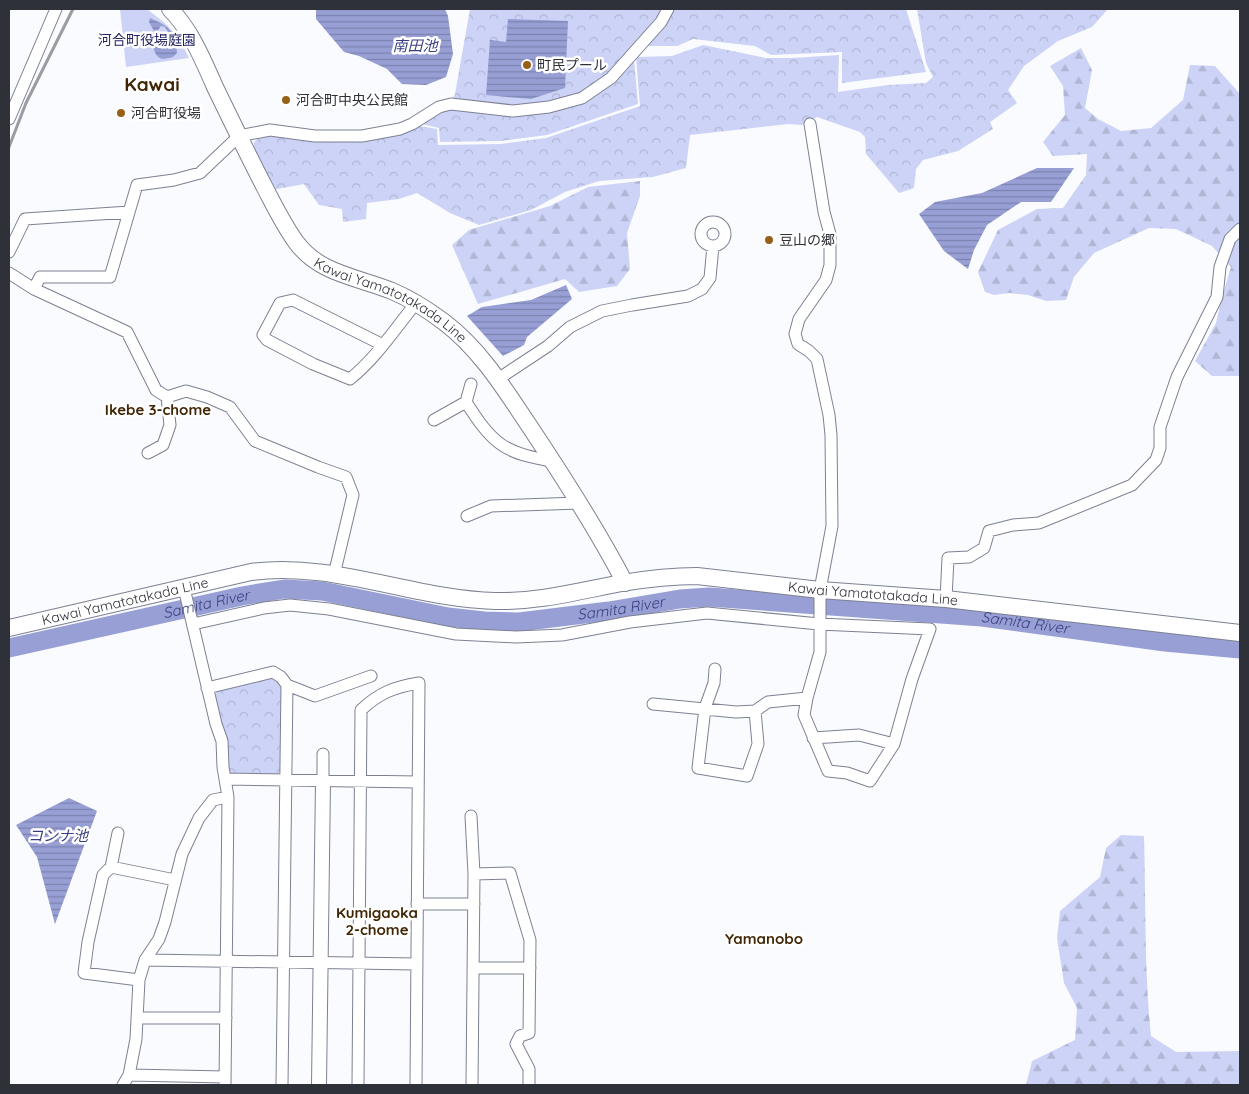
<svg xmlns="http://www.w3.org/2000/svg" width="1249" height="1094" viewBox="0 0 1249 1094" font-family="Quicksand,'Noto Sans JP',sans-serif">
  <defs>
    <pattern id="forest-firs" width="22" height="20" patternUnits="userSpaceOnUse" patternTransform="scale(1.25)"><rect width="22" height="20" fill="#ccd3f6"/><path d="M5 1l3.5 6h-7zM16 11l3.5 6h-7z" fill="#b0b6d4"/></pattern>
    <pattern id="park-crowns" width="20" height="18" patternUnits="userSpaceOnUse" patternTransform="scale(1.25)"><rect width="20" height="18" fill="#ccd3f6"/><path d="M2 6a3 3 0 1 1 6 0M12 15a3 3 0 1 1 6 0" fill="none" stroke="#b0b6d4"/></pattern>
    <pattern id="water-rules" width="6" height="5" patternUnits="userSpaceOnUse" patternTransform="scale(1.25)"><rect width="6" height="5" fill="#979fd5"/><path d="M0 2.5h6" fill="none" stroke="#7c82ae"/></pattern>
  </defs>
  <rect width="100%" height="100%" fill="#fafbff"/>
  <path fill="#ccd3f6" d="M120,9h27l19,15 14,16 9,18 -63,9z"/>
  <path fill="url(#forest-firs)" d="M1081,48l11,22 -7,38 13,11 23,12 30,-3 32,-28 7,-35 25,1 25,28v281l-1,1h-27l-17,-15 21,-38 6,-26 9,-30 -19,-21 -36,-17 -27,-1 -55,25 -20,24 -8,23 -20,1 -18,-6 -19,-2 -15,2 -9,-3 -7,-20 20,-42 39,-21 26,-1 23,-33 1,-21 -34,2 -10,-14 22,-27 -2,-29 -13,-20z
    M640,181v15l-13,37 3,36 -13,17 -38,6 -14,-13 -87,25 -26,-59 17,-15 81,-24 38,-19z
    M1121,835l23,1c2,67 0,134 7,200l25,16 64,-1v34h-214l6,-24 43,-21 2,-32 -13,-25 -7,-45 3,-27 40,-34 6,-29z"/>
  <path fill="url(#park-crowns)" d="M470,9h436l20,63 -84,11v-31l-71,3 -16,-9 -62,-7 -16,7h-31l-9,11 35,-1 31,-11 63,13h26l47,-3 -1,37 50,-7 38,-2 7,-6 -7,-14 -9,-54h191l-16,18 -34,14 -34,25 -16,24 9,13 -27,19 3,7 -35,22 -35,9 -7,9 -2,19 -15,5 -33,-39 -1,-17 -5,-5 -43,-15 -15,8 -14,-1 -98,11 -4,33 -33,9 -54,4 -34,11 -34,18 -52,15 -29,-12 -33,-20 -18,6 -32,4 -1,16 -23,3 -1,-13 -23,-4 -15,-21 -32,6 -18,-36v-12l9,-7 53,7 35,-1 45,-5 24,-10 17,3 1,16 63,-1 45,-6 94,-32 -4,-49 -2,3 4,44 -91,31 -46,6 -61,1 -1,-14 -17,-4 25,-15 8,-15z
    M268,677l7,1 7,9 -1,84 -5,4h-44l-4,-6 -7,-46 -7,-26 4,-7z"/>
  <path fill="url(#water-rules)" fill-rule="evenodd" d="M316,9h129l3,7 5,38 -7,23 -20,8 -24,-1 -15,-15 -28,-13 -15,-4 -28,-33z
    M150,18c19,8 26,13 27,35l-4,4c-11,3 -15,3 -19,-7 -3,-9 -5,-10 0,-19l-5,-9zM161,26l4,1 4,7 1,6 -5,4h-6l-2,-3 1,-11z
    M508,19l60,2 -3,67 -34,11 -45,-4 4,-55 16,2z
    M1037,168h37l-23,34h-30l-34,23 -13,25 -6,19 -24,-18 -25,-37 16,-12 47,-9z
    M566,285l6,14 -45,38 -3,8 -21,11 -36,-40 15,-9 49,-7z
    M69,798l28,13 -42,113 -18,-67 -21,-32z"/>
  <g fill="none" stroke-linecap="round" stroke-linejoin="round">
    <path stroke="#979fd5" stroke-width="19" id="s1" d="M9,648l233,-52 42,-7 38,2 126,26 36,4 35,1 90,-11 71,-12 29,-2 273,20 183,25 75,7"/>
    <g stroke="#7d8093" stroke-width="13">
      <path id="minor" d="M9,119l47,-110
        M701 234a12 12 0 1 1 24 0a12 12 0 1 1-24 0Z
        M9,252l16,-33 104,-7
        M9,273l25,16 93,43 29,58 11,7 19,-6 21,6 23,10 25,34 63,26 28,10 7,18 -19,80
        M34,289l6,-12h70l27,-92 37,-5 26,-7 39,-37 31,-6 45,6h47l38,-7 12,-5 27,-17 12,-3 62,7 36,-4 33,-9 29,-20 50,-56 7,-13
        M383,345l-90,-45 -13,3 -17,32 4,5 46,24 37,15c26,-21 45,-50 66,-76
        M498,379l50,-33 22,-19 32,-16 30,-6 56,-9 14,-7 8,-11 3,-32
        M466,402l5,-18
        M434,420l32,-18c26,41 38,52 87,59
        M148,453l15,-8 7,-20 -3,-28
        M467,516l24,-10 88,-3
        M184,588l32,136 6,17 1,26 5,30 -3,288
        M946,599l2,-41 21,-1 15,-9 5,-17 24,-6 26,-2 93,-38 24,-25 4,-12v-21l17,-50 40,-80 3,-30 10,-28 10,-10
        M193,624l71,-16 26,-3 39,4 127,25 60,3 46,-2 68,-13 77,-9 112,11 111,5 -18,50 -18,65 -24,37 -23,-8 -19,-2 -24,-56 3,-17
        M715,669l-1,14 -9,25 -7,60 49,8 11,-32 -3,-33
        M287,685l28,11 56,-20
        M207,688l66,-16 8,5 6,8 -5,400
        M653,704l83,8 19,-1 13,-9 39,-4 13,-46v-62l12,-64 -1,-91 -2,-20 -12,-56 -8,-8 -11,-7 -3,-10 4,-15 27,-39 4,-15v-31l-6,-22 -14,-88
        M813,738l46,-3 35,9
        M226,779l192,3
        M323,781v-27
        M471,816l3,58
        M111,867l7,-34
        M417,904h57
        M145,960l271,4
        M473,968h57
        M139,980l-55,-7 4,-31 15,-67 8,-8 64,13
        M137,1018h89
        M129,1075l96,2
        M123,1085l6,-10 7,-36 3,-59 6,-20 14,-21 6,-17 17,-68 17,-36 14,-18 15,-3
        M358,1085l3,-375c18,-17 33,-23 58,-27l-3,402
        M472,1085l2,-211 36,-1 20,67 -1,93 -9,3 -4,8 13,25v16"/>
    </g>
    <g stroke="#7d8093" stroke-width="16">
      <path id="tertiary" d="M319,1085l4,-304"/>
    </g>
    <g stroke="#7d8093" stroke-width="18">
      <g id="secondary">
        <path id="s2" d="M170,9c21,21 33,51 45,78 16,33 32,66 49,99 10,19 19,38 32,56 23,32 62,35 96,49 19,8 36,19 52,31 37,28 61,68 86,105 34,51 67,102 95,156"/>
        <path id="s3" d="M9,628l242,-56c83,-11 162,27 244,29 44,1 84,-10 127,-18 24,-4 50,-7 75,-7l123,14 126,9 294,34"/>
      </g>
    </g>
    <use href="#minor" stroke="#fff" stroke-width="11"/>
    <use href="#tertiary" stroke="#fff" stroke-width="14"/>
    <use href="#secondary" stroke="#fff" stroke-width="16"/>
    <path stroke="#9b9ca1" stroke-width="3" d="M9,147l17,-44 47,-94"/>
  </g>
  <g fill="#976019" stroke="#fff" stroke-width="2">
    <circle cx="527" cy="65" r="5"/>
    <circle cx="286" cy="100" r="5"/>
    <circle cx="121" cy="113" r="5"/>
    <circle cx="769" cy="240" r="5"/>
  </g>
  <g text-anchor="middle" stroke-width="5" stroke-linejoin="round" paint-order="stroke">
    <g font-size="14" fill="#252565" stroke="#fff">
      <text x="147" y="45">河合町役場庭園</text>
    </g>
    <g font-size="14" fill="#2f3138" stroke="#fff" text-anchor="start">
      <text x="537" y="70">町民プール</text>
      <text x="296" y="105">河合町中央公民館</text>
      <text x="131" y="118">河合町役場</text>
      <text x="779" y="245">豆山の郷</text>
    </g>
    <g font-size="14" fill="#2f3138" stroke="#fff">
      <text dy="5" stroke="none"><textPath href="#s2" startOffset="378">Kawai Yamatotakada Line</textPath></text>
      <text dy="5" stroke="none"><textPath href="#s3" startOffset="876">Kawai Yamatotakada Line</textPath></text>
      <text dy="5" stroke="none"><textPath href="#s3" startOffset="119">Kawai Yamatotakada Line</textPath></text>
    </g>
    <g font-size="15" font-style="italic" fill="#3a3e80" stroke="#fff">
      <text x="415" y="51">南田池</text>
      <text dy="5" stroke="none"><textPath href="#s1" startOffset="202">Samita River</textPath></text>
      <text dy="5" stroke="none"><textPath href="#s1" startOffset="622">Samita River</textPath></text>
      <text dy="5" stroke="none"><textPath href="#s1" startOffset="1028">Samita River</textPath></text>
      <text x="58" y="841">コンナ池</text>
    </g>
    <g font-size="15" font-weight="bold" fill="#402605" stroke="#fff">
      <text x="158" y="415">Ikebe 3-chome</text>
      <text x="377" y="918">Kumigaoka<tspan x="377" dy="17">2-chome</tspan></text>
      <text x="764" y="944">Yamanobo</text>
    </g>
    <g font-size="19" font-weight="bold" fill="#402605" stroke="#fff">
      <text x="152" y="91">Kawai</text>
    </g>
  </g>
  <rect width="1249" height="1094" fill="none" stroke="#2f3138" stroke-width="20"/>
</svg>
